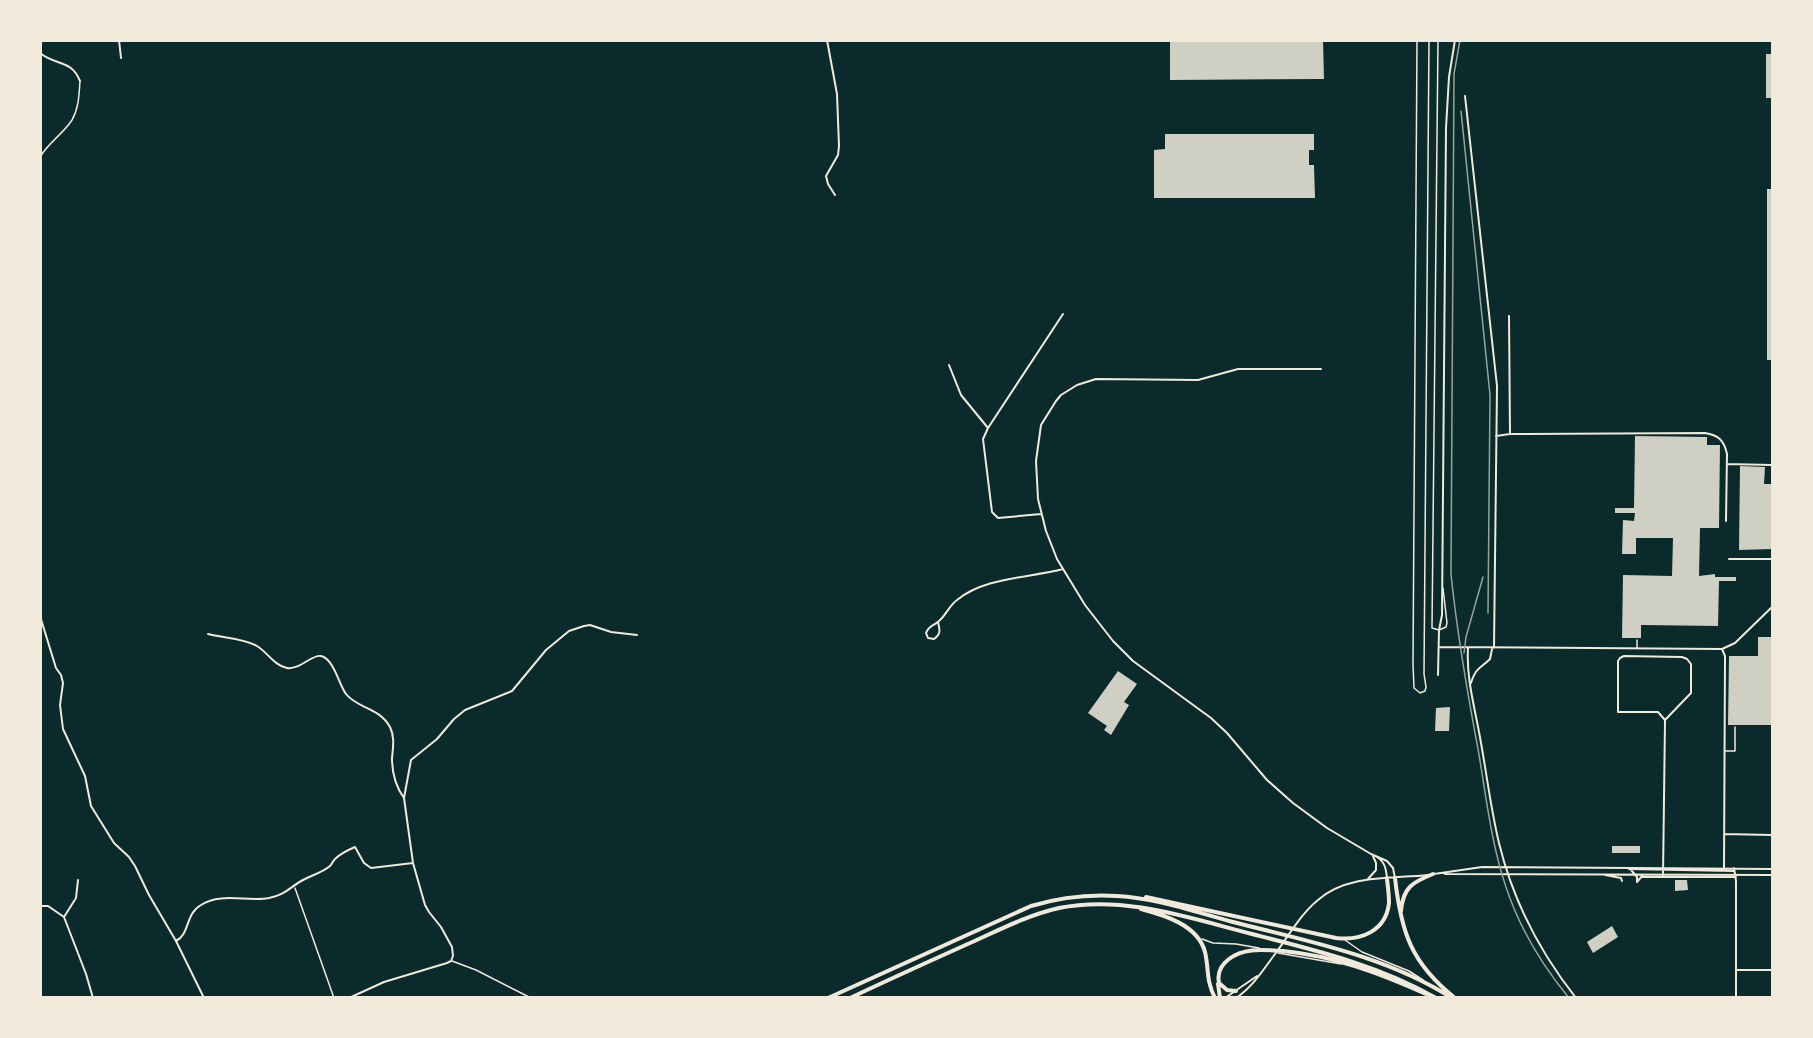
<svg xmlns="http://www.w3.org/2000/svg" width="1813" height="1038" viewBox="0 0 1813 1038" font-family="Figtree,sans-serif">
  <rect width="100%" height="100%" fill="#0f3d3e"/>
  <path fill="#0a2a2b" d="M40,41h1732v956h-1731z"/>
  <path fill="#cfcfc3" d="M1170,40h153l1,39 -154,1z
    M1766,54h6v44h-6z
    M1165,134h149v16h-5v15h5l1,33h-161v-48l11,-1z
    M1767,189h5v171h-5z
    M1635,436l72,1v8h13l-1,83h-19l-1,48 16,-2v3h21v4h-17l-1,45 -77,-1v13h-19l1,-63 49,1 1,-38h-37v16h-14l1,-34 11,1 1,-8h-20v-5h19z
    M1740,466l25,1 -1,17h8v65l-33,1z
    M1758,637h14v88h-44l1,-69h29z
    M1118,671l19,13 -13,18 5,3 -18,30 -7,-5 3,-4 -19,-13z
    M1450,707l-1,24h-14l1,-23z
    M1612,846h28v7h-28z
    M1675,880h12l1,10 -13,1z
    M1612,926l6,11 -25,16 -6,-11z"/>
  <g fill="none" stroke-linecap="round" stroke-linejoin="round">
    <path stroke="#f1e9da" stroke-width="1.5" d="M1417,40l-4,625 1,23 6,5 5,-2 1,-4 -2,-13 5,-634
      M1438,40l-6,588 7,2 7,-3 1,-4 -4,-35
      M40,157c9,-15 23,-23 32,-37 7,-12 7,-26 8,-39
      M1637,648v-8
      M1725,751h10v-24
      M295,888l39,110
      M1202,939l11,4 23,1 23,4
      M1345,940l17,12 47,19 14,9
      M1278,953l63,11
      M452,961l24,9 55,28"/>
    <path stroke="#f1e9da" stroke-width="2" d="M119,40l2,18
      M827,40l10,54 2,52 -1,9 -12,21 2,8 7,11
      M40,53c16,13 31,6 40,28
      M1465,96l32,290 -3,262
      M949,365l12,30 27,33
      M1321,369h-83l-40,11 -102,-1 -19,6 -16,10 -5,6 -15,24 -5,36 2,38 8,32 11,28 28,46 28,36 20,20 78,57 16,15 40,47 26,23 34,25 44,26 16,7 6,7 2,10
      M1510,434l195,-1c13,2 19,7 22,21l-1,67
      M1496,436l14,-2 -1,-118
      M1727,464l45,1
      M1041,514l-43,4 -6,-6 -9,-73 5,-11 75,-114
      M1729,559h43
      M40,616l16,52 5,7 2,8 -3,22 3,24 22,47 6,30 23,37 15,14 6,9 14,29 27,46 28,57
      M938,622c2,8 3,12 -4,17l-6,-1 -2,-5c3,-8 8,-7 13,-12 7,-6 10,-15 18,-21 28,-23 72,-22 106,-31
      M208,634c15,4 35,4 49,12 10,6 18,20 30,22 13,2 25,-14 34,-12 13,3 18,29 25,38 12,15 33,13 44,33 5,10 3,20 2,31 0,14 4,29 12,40
      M1439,647l283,2 13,-6 37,-36
      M1468,648c-2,32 8,64 13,95 6,33 10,67 18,100 14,58 40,108 77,155
      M1722,649l3,7 -1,212
      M1438,675l1,-45 3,-15 4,-487 3,-51 6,-37
      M1471,683c5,-16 9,-14 19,-24l2,-10
      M1724,834l48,1
      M1377,857c8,5 9,12 10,21
      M1734,868l2,13v117
      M1629,869l105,2
      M1631,870l6,7v5l5,-6
      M1434,874l48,-7 290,2
      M1445,874l327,1
      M1605,875l16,3 1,3
      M1641,877h95
      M1663,877l2,-157 -7,-8h-40v-51l2,-3 4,-2 58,1 5,2 4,5v29l-26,27
      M1368,879l8,-9v-7l-3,-7
      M78,880l-2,18 -12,19 22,57 7,24
      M40,906h8l16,11
      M176,941c14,-7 9,-27 25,-36 20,-13 46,-3 68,-7 19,-4 21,-12 36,-19 8,-4 18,-7 25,-13 2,-2 3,-5 5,-7 5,-5 13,-9 20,-12l9,16 7,5 42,-5
      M1736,970h36
      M349,998l35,-16 63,-19 4,-2 2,-5 -1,-9 -11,-20 -12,-15 -4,-7 -12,-42 -9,-65 7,-38 26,-21 17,-20 11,-9 47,-19 34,-41 23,-19 15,-5 6,-1 21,7 26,3
      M1225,998l32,-22
      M1236,998c18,-12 29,-31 42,-48 12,-17 24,-37 40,-50 29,-26 74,-21 110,-25"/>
    <path stroke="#f1e9da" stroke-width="4" d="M1395,878c6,54 16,85 60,120
      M1146,897l190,41c25,3 50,-7 53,-35 0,-8 -1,-16 -2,-24
      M1141,909c23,6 57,16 64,43 4,17 1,29 10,46
      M1401,911c2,-24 12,-29 32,-37
      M1218,984l2,14
      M1236,991l-9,-1 -8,-7c-2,-10 2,-18 10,-24 15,-12 36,-9 54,-8 51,5 97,22 143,43
      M828,998l203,-92c30,-9 55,-12 86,-10 39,2 78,16 116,26 74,19 153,34 219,76
      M850,998c40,-19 80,-37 120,-55 29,-13 58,-28 89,-35 65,-13 130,10 193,26 63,16 126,31 184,64"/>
    <path stroke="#97a49c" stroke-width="1.5" d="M1460,40l-6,34 -3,500c6,59 16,117 27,175 8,46 13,94 28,138 13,40 36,78 63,111
      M1461,111l29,284 -2,218
      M1464,653l2,-16 17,-60"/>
  </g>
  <rect width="1813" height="1038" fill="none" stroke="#f1e9da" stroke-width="84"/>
</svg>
